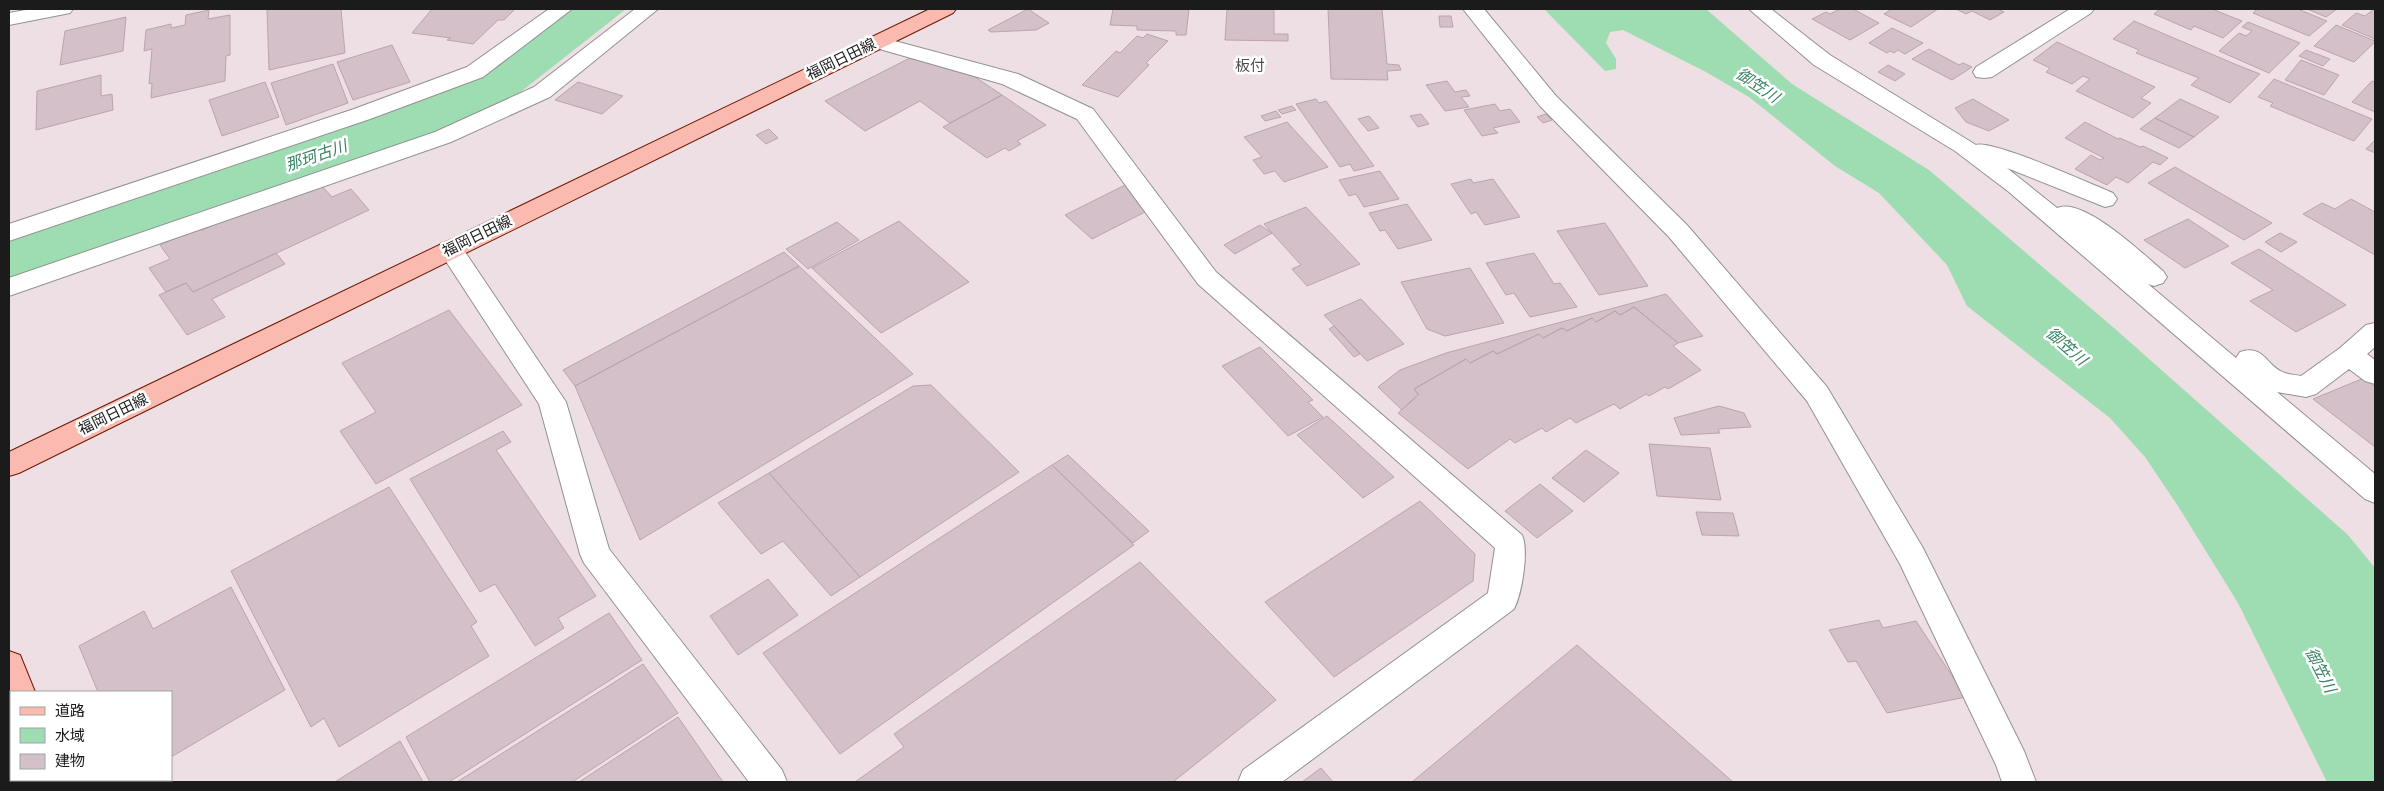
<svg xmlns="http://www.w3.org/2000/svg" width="2384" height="791" viewBox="0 0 2384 791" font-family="'Public Sans','Noto Sans JP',sans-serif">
  <rect width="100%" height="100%" fill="#eddfe3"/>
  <path fill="#9edcb1" d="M572,9h54l-108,85 -32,20 -45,18 -432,150v-40l449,-155 23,-13z
    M1544,9h162l86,75 137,86 185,158 234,207 27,33v214h-48l-89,-179 -60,-97 -33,-49 -35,-39 -143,-112 -20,-41 -68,-72 -44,-27 -86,-69 -43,-25 -83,-42 -13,2 -4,11 10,16v10l-11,2z"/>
  <path fill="#d3c0c9" stroke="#bea2b0" d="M267,9h74l4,44 -76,17z
    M432,9h83l-11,11h-6l-25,24 -26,-4 4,-2 -39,-5z
    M1028,9l21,14 -13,7 -45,2 -3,-2z
    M1113,9h76l-3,26h-10v-4l-39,-1v-4l-27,-1z
    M1227,9h47v25h14v7l-63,-1z
    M1328,9h54l5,55 12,1 2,5 -14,1 1,9 -57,-1z
    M1840,9h13l26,14 -29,17 -38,-21 14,-7 4,2z
    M1892,9h46l-27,18 -27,-13z
    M1956,9h42l6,3 -14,8 -18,-9 -6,3z
    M2160,9h52l30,12 -19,17 -29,-12 -3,4 -37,-16z
    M2254,9h44l29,12 -18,15 -56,-23 3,-3z
    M2307,9h30l-11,8z
    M2374,9h1v30l-33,-14 14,-12 9,3z
    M209,10l-1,9 22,-4v40l-4,1 -1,25 -74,17 1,-15 -3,1 3,-35 -8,2 2,-21 25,-6v4l14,-3 1,-10z
    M1439,16h12l2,11h-13z
    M126,17l-3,34 -63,14 5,-34z
    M2134,21l103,44 23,9 -30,29 -39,-18 8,-7 -63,-25 3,-3 -26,-11z
    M2248,22l52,21 -31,30 -50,-22 20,-18 7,3 6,-5 -10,-4z
    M2336,25l39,16v1l-21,20 -40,-16z
    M1892,28l31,15 -18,11 -7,-4 -4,3 -4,-2 -3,2 -18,-10z
    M1147,34l21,7 -22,22 3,2 -31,32 -36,-12 34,-34 4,2 17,-17 6,2z
    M2057,42l98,45 -14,11 10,5 -18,15 -57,-27 14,-12 -7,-3 -11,8 -26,-12 4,-4 -17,-8z
    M392,45l18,37 -57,18 -16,-38z
    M1929,49l30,16 4,-2 9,4 -20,13 -40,-21z
    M2306,50l24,9 -7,7 -24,-10z
    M910,58l62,17 30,20 -52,28 -30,-22 -55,30 -40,-30z
    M2301,60l38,15 -15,20 -39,-15z
    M333,64l15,39 -62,22 -15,-42z
    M1888,65l17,9 -10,7 -17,-9z
    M101,75v21l11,-2 1,16 -77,20 1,-39z
    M2274,79l98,40 -18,22 -84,-35 3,-3 -15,-6z
    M1447,81l8,11 11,-2 4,6 -9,1 8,10 -24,4 -19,-26z
    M2372,81l3,1v30l-23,-10z
    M265,82l14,35 -57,19 -13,-36z
    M578,82l45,14 -21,18 -47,-14z
    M1002,95l44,30 -29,16 4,3 -12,7 -4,-3 -18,10 -44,-31z
    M1316,99l3,4 7,-2 48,65 -20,5 -4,-7 -10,3 -44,-63z
    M1973,99l36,21 -20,11 -23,-9 -11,-14z
    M2180,99l39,18 -25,20 -39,-19z
    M1495,104l5,7 10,-2 10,13 -27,6 5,5 -16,3 -18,-26z
    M1292,106l4,4 -14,4 -4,-4z
    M1276,111l5,6 -16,4 -4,-5z
    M1421,114l8,10 -11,3 -8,-11z
    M1546,114l6,6 -9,3 -6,-6z
    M1369,116l10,12 -11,3 -10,-12z
    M2155,118l39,19 -15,11 -39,-19z
    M1287,122l41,45 -44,15 -9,-11 -11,3 -11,-14 9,-3 -18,-20z
    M2085,122l33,17 2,-1 20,9 3,-1 25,12 -8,7 -7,-3 -25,21 -12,-6 -9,8 -32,-16 16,-14 9,5 4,-2 -39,-20z
    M769,129l9,9 -12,6 -10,-9z
    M2375,140v13l-9,-4z
    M2175,167l97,56 -28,17 -96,-57z
    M1380,171l19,28 -35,8 -8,-13 -7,2 -10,-16z
    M1471,179l2,4 20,-4 27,38 -35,8 -9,-13 -5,2 -20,-30z
    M321,185l11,12 19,-8 18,21 -176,82 -7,-9 -20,9 -17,-24 21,-9 -10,-14 40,-18 2,3 41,-18 1,2 38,-17 3,4z
    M1125,185l20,27 -53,27 -27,-24z
    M2351,199l24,13v43l-72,-41 19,-11 13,6z
    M1407,204l25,36 -34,9 -13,-19 -5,1 -11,-18z
    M1306,207l54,57 -53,22 -15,-17 9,-4 -37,-41z
    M2188,219l41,27 -44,22 -41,-28z
    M899,221l70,61 -88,51 -69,-65z
    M837,222l22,18 -51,29 -22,-20z
    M1605,223l43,63 -49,9 -42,-64z
    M1260,225l12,8 -37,21 -11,-9z
    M2280,233l17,9 -16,10 -16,-10z
    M2259,249l87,56 -50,27 -46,-31 23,-11 -42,-27z
    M784,252l15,14 -224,120 -12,-16z
    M276,253l9,11 -73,35 13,18 -38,18 -28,-40 27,-12 7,9z
    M1534,253l20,31 6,-1 17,24 -47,10 -16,-24 -8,2 -20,-32z
    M799,266l114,108 -273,166 -65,-154z
    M1470,268l34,55 -59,13 -18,-7 -26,-47z
    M1666,294l37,42 -25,7 -44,-36 -14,8 -5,-4 -19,11 -4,-4 -25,13 -5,-3 -19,10 -4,-4 -42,20 -4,-3 -23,12 -4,-4 -52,30 4,5 -16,16 -24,-23 22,-17 46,-17z
    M1361,299l43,45 -37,17 -43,-46z
    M1634,307l44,36 -5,3 28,24 -33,19 -3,-2 -16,9 -3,-2 -26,15 -6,-5 -38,19 -6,-5 -24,14 -4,-4 -27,15 -5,-4 -42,30 -70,-56 21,-18 -5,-6 52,-30 4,4 23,-12 4,3 42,-20 4,4 19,-10 5,3 25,-13 4,4 19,-11 5,4z
    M449,310l73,95 -146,79 -36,-53 36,-19 -34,-49z
    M1334,326l26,28 -6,3 -25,-28z
    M1260,347l53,53 -5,2 15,15 -35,19 -66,-70z
    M2364,378l11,9v60l-62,-48z
    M931,385l88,87 -159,105 -91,-104 144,-87z
    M1719,406l25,7 7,14 -33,2 2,4 -39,2 -7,-17z
    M1327,416l67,61 -31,21 -66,-63z
    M503,431l8,11 -15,8 100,146 -38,22 6,10 -29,18 -40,-62 -15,8 -70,-113z
    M1649,444l61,4 11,52 -64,-4z
    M1586,450l33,23 -35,29 -32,-24z
    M1068,455l81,76 -16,12 -81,-78z
    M1052,465l82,80 -294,209 -77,-101z
    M769,473l91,104 -29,19 -48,-55 -22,13 -43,-51z
    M1540,484l33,27 -36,27 -32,-27z
    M389,487l88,135 -6,4 18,30 -150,91 -15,-29 -13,9 -80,-156z
    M1420,501l55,53 -2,27 -139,96 -69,-75z
    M1696,512l37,1 6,23 -37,-1z
    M1140,562l136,138 -103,82h-318l49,-35 -10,-13z
    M768,579l30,36 -60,40 -28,-39z
    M231,587l54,103 -114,67v-65h-73l-19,-46 65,-35 9,18z
    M609,613l33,47 -193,122h-19l-24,-45z
    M1879,620l4,8 33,-7 50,76 -79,16 -31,-52 -8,1 -19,-32z
    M1577,645l156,137h-321z
    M643,664l35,49 -106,69h-115z
    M678,717l45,65h-144z
    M400,741l23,41h-88z
    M1321,768l12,14h-31z"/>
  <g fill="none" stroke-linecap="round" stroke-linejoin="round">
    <g stroke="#929292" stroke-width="2">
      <path id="street" d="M31,9h42l-3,4 -61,12v-12z
        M549,9h23l-89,68 -113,42 -361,122v-17l345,-115 113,-42z
        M635,9h23l-108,88 -99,45 -442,154v-18l426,-146 99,-45z
        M1463,9h21l72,87 131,129 140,162 96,161 101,203 12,31h-34l-6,-17 -96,-201 -93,-163 -138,-164 -129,-131z
        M1749,9h22l59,46 146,90c18,-5 115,39 137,48l4,6 -4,6 -8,2 -98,-39 50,40c26,-12 86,46 106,63l4,6 -4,6 -9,3 -6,-2 88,74 4,-6c25,-8 26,15 45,21 5,2 11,2 16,3l39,-28 26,-23 9,-2v24l-8,7 8,6v24l-10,-3 -16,-12 -33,25 -10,3 -29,-5 98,82v29l-10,-4 -356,-307 -54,-41 -141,-86z
        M2070,9h24l-3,4 -99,64 -8,1 -8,-1 -3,-5 3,-5z
        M876,36l142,38 75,35 123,163 306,263c7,15 0,59 -8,74l-232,173h-44l5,-12 245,-177 7,-45 -297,-264 -121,-165 -75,-35 -133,-38 -4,-4 4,-4z
        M450,241l9,2 107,159 43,147 173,221 5,12h-38l-165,-219 -4,-9 -41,-150 -101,-155 3,-6z"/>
    </g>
    <g stroke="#711702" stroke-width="2">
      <path id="secondary" d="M930,9h26l-3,4 -934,460 -10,3v-24z
        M9,651l11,4 15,37h-24v12l-2,-1z
        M34,780h34l1,2h-34z"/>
    </g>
    <use href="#street" fill="#fff" fill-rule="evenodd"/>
    <use href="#secondary" fill="#fabab0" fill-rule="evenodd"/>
  </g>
  <g text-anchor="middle" stroke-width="5" stroke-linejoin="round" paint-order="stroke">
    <g font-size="15" fill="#1b1b1b" stroke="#fff">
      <text transform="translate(841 59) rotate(-26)" y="5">福岡日田線</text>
      <text transform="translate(477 236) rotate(-26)" y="5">福岡日田線</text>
      <text transform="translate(113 414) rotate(-26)" y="5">福岡日田線</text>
    </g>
    <g font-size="15" fill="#4e4e4e" stroke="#fff">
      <text x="1250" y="71">板付</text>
    </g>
    <g font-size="16" font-style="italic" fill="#398464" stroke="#fff">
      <text transform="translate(1758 85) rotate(34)" y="6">御笠川</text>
      <text transform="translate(316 155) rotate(-19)" y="6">那珂古川</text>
      <text transform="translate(2067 346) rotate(41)" y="6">御笠川</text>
      <text transform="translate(2321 670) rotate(63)" y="6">御笠川</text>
    </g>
  </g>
  <rect width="2384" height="791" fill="none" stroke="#1b1b1b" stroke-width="20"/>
  <rect x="10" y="691" width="162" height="90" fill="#ffffff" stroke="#a4a4a4"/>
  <rect x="20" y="707" width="25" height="8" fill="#fabab0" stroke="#a4a4a4"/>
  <text x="55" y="716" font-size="15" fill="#1b1b1b">道路</text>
  <rect x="20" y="728" width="25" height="15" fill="#9edcb1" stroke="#a4a4a4"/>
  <text x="55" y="741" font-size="15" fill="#1b1b1b">水域</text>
  <rect x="20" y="754" width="25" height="15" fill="#d3c0c9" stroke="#a4a4a4"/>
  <text x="55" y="766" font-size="15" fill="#1b1b1b">建物</text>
</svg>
